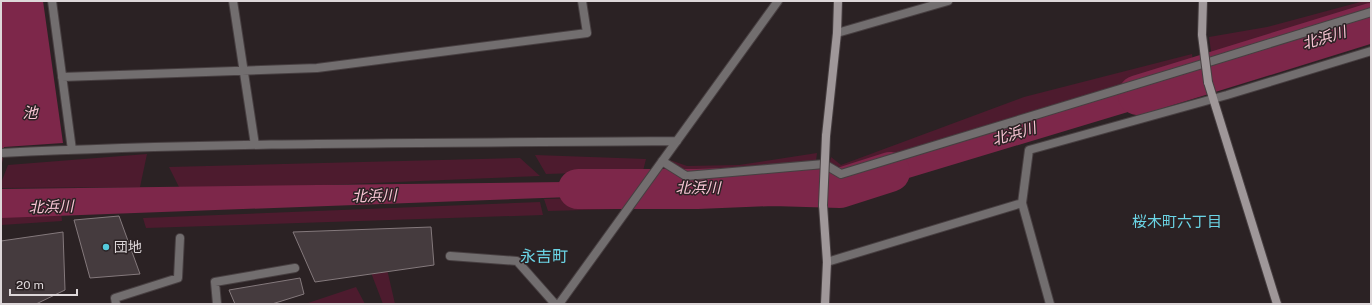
<svg xmlns="http://www.w3.org/2000/svg" width="1372" height="305" viewBox="0 0 1372 305" font-family="'Public Sans','Noto Sans JP',sans-serif">
  <rect width="100%" height="100%" fill="#2b2224"/>
  <path fill="#4d1b2e" d="M1364,1h7v14l-158,50 -4,-28 58,-10z
    M1192,54l2,18 -358,105 -9,-3 4,-17 10,8 183,-68z
    M817,153l-3,24 -142,4 -13,-8 8,-14 20,7 52,-1z
    M147,154l-7,33 -139,1v-5l7,-18z
    M535,155l111,4 -3,12 -97,3z
    M520,158l20,18 -359,15 -12,-24z
    M618,197v12l-70,2 -4,-12z
    M540,202l3,13 -397,13 -3,-10z
    M61,212l1,9 -61,4v-9z
    M387,269l8,35h-12l-13,-34z
    M356,287l9,17h-60z"/>
  <path fill="#7d274a" d="M1,1h42l20,142 -59,4 -3,24z
    M1371,15v18l-150,44 -1,-16z
    M1190,73l1,20 -352,106 -3,-23z
    M814,177l3,18 -160,7 16,-22z
    M642,181l-16,14 -625,23v-29z"/>
  <g fill="none" stroke-linecap="round" stroke-linejoin="round">
    <path stroke="#7d274a" stroke-width="40" d="M1138,95l233,-72
      M578,189h119l76,-3 67,2 50,-16"/>
  </g>
  <path fill="#453b3e" stroke="#84797c" d="M119,216l21,58 -50,4 -16,-58z
    M431,227l3,38 -119,17 -22,-50z
    M63,232l2,58 -29,14h-35v-63z
    M300,278l4,16 -32,10h-37l-6,-14z"/>
  <g fill="none" stroke-linecap="round" stroke-linejoin="round">
    <g stroke="#473f41" stroke-width="10">
      <path id="street" d="M52,1l20,149
        M233,1l22,144
        M837,33l111,-32
        M62,77l255,-9 270,-35 -5,-32
        M1,153c225,-11 450,-10 676,-12
        M662,161l24,15 138,-12 17,10 355,-108 175,-54
        M450,256l67,5 38,43
        M827,262l195,-59
        M116,304l-1,-6 63,-20 2,-40
        M217,304l-2,-22 80,-14
        M559,304l219,-303
        M1050,304l-28,-101 7,-53 198,-55 144,-44"/>
    </g>
    <g stroke="#473f41" stroke-width="10">
      <path id="secondary" d="M1202,35l1,-34
        M1208,82l69,222
        M826,136l11,-103 1,-32
        M823,205l4,57 -2,42"/>
    </g>
    <use href="#street" stroke="#726e6f" stroke-width="8"/>
    <use href="#secondary" stroke="#9f9799" stroke-width="8"/>
    <g stroke="#473f41" stroke-width="10" stroke-linecap="butt">
      <path id="secondary-bridge" d="M1202,35l6,47
        M823,205l3,-69"/>
    </g>
    <use href="#secondary-bridge" stroke="#9f9799" stroke-width="8"/>
  </g>
  <circle fill="#54cadc" stroke="#2b2224" stroke-width="1.5" cx="106" cy="247" r="4"/>
  <g text-anchor="middle" stroke-width="3" stroke-linejoin="round" paint-order="stroke">
    <g font-size="14" fill="#ddd7d9" stroke="#2b2224" text-anchor="start">
      <text x="114" y="252">団地</text>
    </g>
    <g font-size="15" font-style="italic" fill="#f8c5d4" stroke="#2b2224">
      <text transform="translate(1324 38) rotate(-17)" y="5">北浜川</text>
      <text x="30" y="118">池</text>
      <text transform="translate(1014 134) rotate(-17)" y="5">北浜川</text>
      <text x="698" y="193">北浜川</text>
      <text transform="translate(374 196) rotate(-2)" y="5">北浜川</text>
      <text transform="translate(51 207) rotate(-2)" y="5">北浜川</text>
    </g>
    <g font-size="15" fill="#6bd4e5" stroke="#2b2224">
      <text x="1177" y="227">桜木町六丁目</text>
    </g>
    <g font-size="16" fill="#6bd4e5" stroke="#2b2224">
      <text x="544" y="262">永吉町</text>
    </g>
  </g>
  <rect width="1372" height="305" fill="none" stroke="#ddd7d9" stroke-width="4"/>
  <path d="M10 289v6h67v-6" fill="none" stroke="#ddd7d9" stroke-width="2"/>
  <text x="16" y="289" font-size="12" fill="#ddd7d9" stroke="#2b2224" stroke-width="3" paint-order="stroke">20 m</text>
</svg>
